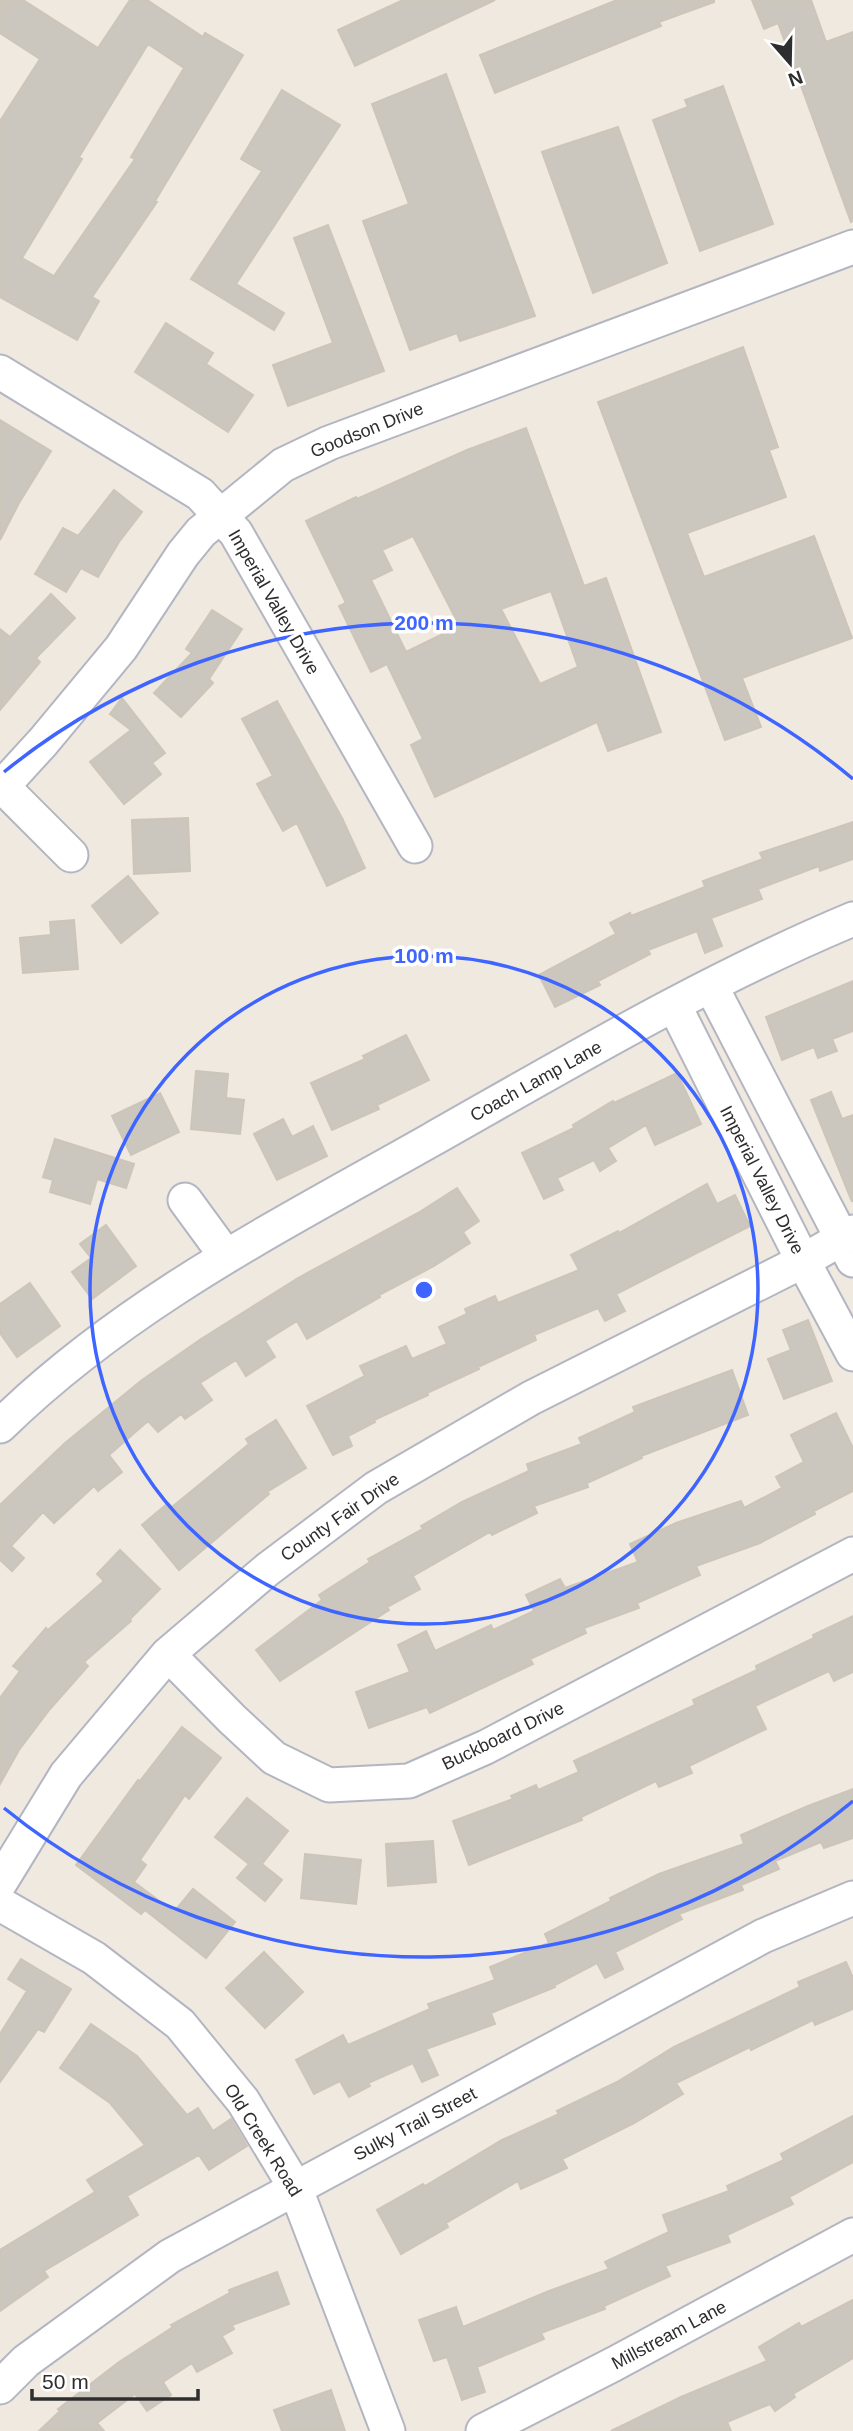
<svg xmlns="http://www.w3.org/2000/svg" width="853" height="2431" viewBox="0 0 853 2431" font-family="Arial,sans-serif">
  <rect width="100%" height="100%" fill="#f0e9e0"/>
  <path fill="#cbc7be" stroke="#ccc5b8" stroke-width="2" fill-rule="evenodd" d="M0,0h23l75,48 32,-48h17l56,37 2,-4 38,22 -88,146 2,1 -65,95 7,4 -22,39 -77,-43v-176l40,-62 -40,-26zM148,44l36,24 -53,89 4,2 -81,117 -32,-18 60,-99 -3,-2z
    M403,0h92l-140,66 -17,-36z
    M617,0h97v2l-55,20 2,4 -166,67 -15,-38z
    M752,0h59l15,42 27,-10v189l-2,1 -73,-199 -14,6z
    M446,74l89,242 -75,25 -3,-8 -47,17 -47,-129 46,-17 -37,-100z
    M723,86l50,138 -73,27 -47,-131 35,-13 -3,-7z
    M282,90l58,35 -104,159 48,29 -10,17 -83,-51 71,-108 -21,-12z
    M618,127l49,136 -74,30 -51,-141z
    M328,225l56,146 -96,35 -15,-41 60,-22 -39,-105z
    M166,323l47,30 -7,11 47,31 -25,37 -93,-60z
    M743,347l35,100 -9,3 17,47 -99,36 17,44 110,-41 38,102 -110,40 19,49 -36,13 -127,-338z
    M0,420l51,31 -32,52 -19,37z
    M526,428l58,158 22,-8 55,154 -53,19 -11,-29 -162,75 -24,-52 12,-6 -36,-75 -16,8 -32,-66 7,-3 -40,-82 50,-24 1,2 110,-49zM413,536l45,87 -10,5 1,3 -43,21 -35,-72 21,-10 -10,-20zM551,591l27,76 -38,17 -39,-75z
    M114,490l28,22 -23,30 -21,35 -17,-9 -15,24 -31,-18 28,-46 15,8z
    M51,594l24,24 -39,40 4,4 -40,48v-81l10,8z
    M212,610l30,19 -33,50 4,4 -32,34 -27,-24 38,-40 -6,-4z
    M122,698l43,55 -13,10 9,11 -37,30 -34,-42 41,-32 -21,-16z
    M277,701l65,117 23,50 -38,18 -30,-63 -14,8 -26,-47 16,-8 -31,-57z
    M188,818l2,53 -56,3 -2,-54z
    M853,822v37l-33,12 -1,-5 -61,23 4,10 -51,19 11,28 -17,7 -8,-22 -49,19 2,4 -52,27 2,4 -45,22 -16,-32 77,-41 -6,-11 20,-10 1,3 74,-29 -2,-6 60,-22 -3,-6z
    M128,876l30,37 -37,30 -29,-37z
    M74,920l4,49 -55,4 -3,-35 31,-3 -1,-13z
    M853,981v50l-21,8 5,12 -19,7 -4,-11 -32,13 -16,-43z
    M406,1035l23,45 -52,25 2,4 -47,21 -21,-47 54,-24 -2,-3z
    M196,1071l32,3 -2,24 18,2 -4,34 -49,-5z
    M677,1073l24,51 -46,21 -9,-20 -38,23 8,13 -16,10 -6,-11 -37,18 6,12 -19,9 -22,-46 52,-25 -1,-3 40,-24 1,2z
    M831,1092l11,27 11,-4 -1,87 -41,-102z
    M160,1093l19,39 -48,23 -19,-39z
    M283,1119l9,18 21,-11 14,30 -50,24 -23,-46z
    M55,1139l79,25 -8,24 -29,-9 -7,25 -40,-12 3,-12 -10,-3z
    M707,1184l10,20 18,-9 15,31 -134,68 9,17 -20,10 -7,-13 -64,27 2,5 -58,27 1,2 -52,24 1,2 -54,25 1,2 -27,14 4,10 -19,9 -26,-49 58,-30 -5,-10 46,-20 6,13 35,-15 -8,-17 28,-13 -2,-5 30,-13 3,7 81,-33 -8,-15 47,-24 1,2z
    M457,1188l22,33 -16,11 7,11 -36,23 -55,29 1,2 -73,42 -10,-18 -32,20 10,16 -29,19 -10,-16 -36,23 12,17 -27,19 -4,-5 -23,18 -10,-11 -39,34 13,17 -24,19 -4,-5 -40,37 -11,-11 -32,34 13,12 -12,13 -12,-11v-55l65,-62 77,-63 59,-41 97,-61 120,-65z
    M106,1225l30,41 -44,33 -20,-27 19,-14 -11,-14z
    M30,1283l30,43 -43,31 -17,-24v-29z
    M808,1320l24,61 -48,18 -16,-40 23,-9 -8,-20z
    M732,1370l16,45 -107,41 1,2 -55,25 1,4 -54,19 3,7 -45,22 -2,-3 -77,44 7,13 -33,18 2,3 -109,71 -24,-31 66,-50 -3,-5 51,-33 -2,-3 55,-30 -2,-3 41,-24 67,-31 -2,-7 55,-20 -3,-6 56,-26 -2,-5z
    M836,1413l17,35v43l-39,20 1,3 -55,29 -64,23 4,9 -63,28 2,5 -55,20 2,5 -56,26 3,5 -103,49 -3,-6 -58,21 -13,-36 54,-20 -12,-27 28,-14 9,20 56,-26 2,5 41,-19 -8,-16 34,-16 5,9 73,-26 -8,-18 46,-21 65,-22 3,7 38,-20 -6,-11 28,-15 -13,-27z
    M276,1420l30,48 -39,24 2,2 -90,76 -37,-45 26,-22 4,4 77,-63 -3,-5z
    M120,1550l40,39 -30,30 1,2 -47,41 4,4 -38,43 -31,41 -19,34v-86l20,-27 -7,-5 33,-38 2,2 56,-49 -7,-7z
    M853,1616v56l-19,9 -5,-10 -74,35 11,23 -77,37 3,7 -33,14 -3,-6 -75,36 1,3 -113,45 -16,-44 60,-22 -2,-3 25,-11 2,5 41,-18 -5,-11 121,-56 -2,-5 64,-30 -1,-4 58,-28 -1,-3z
    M182,1727l39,31 -32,41 -4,-4 -45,65 6,5 -12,17 40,30 19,-23 42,33 -29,36 -61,-48 -4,4 -65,-49 62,-85 2,1z
    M853,1789v49l-29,10 -3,-6 -46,19 4,8 -38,16 2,5 -64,24 3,5 -67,33 8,17 -18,9 -8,-15 -42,22v2l-64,26 4,11 -69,25 12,26 -16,7 -9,-19 -45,20 2,3 -21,11 -9,-16 -26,13 -18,-34 47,-25 5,10 82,-36 -2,-5 67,-24 -5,-13 59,-24 -4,-9 66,-33 -1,-3 49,-24 85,-30 -3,-9 67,-29z
    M247,1798l41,33 -26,33 20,16 -17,21 -28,-23 12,-14 -34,-27z
    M433,1841l3,41 -48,4 -2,-42z
    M305,1854l56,6 -5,44 -55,-6z
    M264,1952l39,40 -38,36 -39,-40z
    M21,1959l50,30 -27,43 -6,-3 -38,53v-48l27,-43 -19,-12z
    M846,1962l7,16v31l-38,16 -2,-5 -62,30 -1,-3 -74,36 7,11 -49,29 -72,36 5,9 -46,21 -3,-8 -72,42 2,4 -47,27 -24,-44 46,-26 2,2 77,-46 57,-26 -2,-3 60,-29 57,-35 126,-60 -2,-5z
    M91,2024l46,32 50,59 11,-7 15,23 18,-12 16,27 -38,24 -10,-15 -72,41 11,19 -94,56 4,6 -48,34v-61l95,-58 -8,-12 58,-35 -35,-42 -50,-35z
    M853,2116v46l-64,35 4,7 -66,31 3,7 -65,24 5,10 -66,30 1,3 -64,24 3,6 -67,28 8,25 -23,8 -15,-43 -13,4 -15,-41 37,-13 7,20 86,-36 60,-22 -4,-7 64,-30 -6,-17 66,-24 -2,-5 57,-26 -3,-6z
    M277,2272l12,32 -57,21 2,4 -12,7 10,17 -35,19 -5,-9 -29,19 8,13 -24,16 -12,-17 -38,29 7,8h-65l21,-20 -2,-2 61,-47 54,-35 -2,-2 59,-32 -1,-3z
    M853,2300v58l-60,36 2,3 -20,14 -5,-7 -43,18 4,9h-120l70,-34 86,-36 -8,-14 40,-24 2,4z
    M331,2390l14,41h-63l-8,-21z"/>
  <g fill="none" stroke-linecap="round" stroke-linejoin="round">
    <g stroke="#b3b6c2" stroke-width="37">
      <path id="minor" d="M0,372l200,122 36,39 179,313
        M3,787l68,68
        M0,789l43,-47 78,-94 62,-94 18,-22 82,-67 46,-22 524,-196
        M711,986l142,274
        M674,1005l129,256 50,93
        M185,1200l41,56
        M0,1426c126,-123 279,-200 431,-286 138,-78 276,-160 422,-221
        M168,1654l64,65 42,39 55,27 80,-4 77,-34 367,-193
        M0,1883l66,-108 102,-121 100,-85 108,-81 155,-90 272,-137 50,-29
        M0,1904l94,54 86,66 63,77 52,86 93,244
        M0,2387l26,-26 144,-105 593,-320 90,-38
        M483,2431l131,-67 239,-129"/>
    </g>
    <use href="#minor" stroke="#fff" stroke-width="33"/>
  </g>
  <g fill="none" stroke="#3e65ff" stroke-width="3.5">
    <circle cx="424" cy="1290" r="334"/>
    <path d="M853 1801A667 667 0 0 1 4 1808M4 772A667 667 0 0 1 853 779"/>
  </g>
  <g text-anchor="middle" stroke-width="7" stroke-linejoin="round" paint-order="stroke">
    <g font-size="18" fill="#2e2e2e" stroke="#fff">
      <text transform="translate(367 430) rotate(-22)" y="6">Goodson Drive</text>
      <text transform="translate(274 602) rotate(60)" y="6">Imperial Valley Drive</text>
      <text transform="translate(536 1081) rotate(-29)" y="6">Coach Lamp Lane</text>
      <text transform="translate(762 1180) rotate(63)" y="6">Imperial Valley Drive</text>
      <text transform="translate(340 1517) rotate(-35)" y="6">County Fair Drive</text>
      <text transform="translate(503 1736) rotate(-26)" y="6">Buckboard Drive</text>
      <text transform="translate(415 2124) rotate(-28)" y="6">Sulky Trail Street</text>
      <text transform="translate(263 2140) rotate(58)" y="6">Old Creek Road</text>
      <text transform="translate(669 2335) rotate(-28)" y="6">Millstream Lane</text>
    </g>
  </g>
  <circle cx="424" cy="1290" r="10" fill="#3e65ff" stroke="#fff" stroke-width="3.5"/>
  <g font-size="21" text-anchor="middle" font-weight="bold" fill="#3e65ff" stroke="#fff" stroke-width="7" stroke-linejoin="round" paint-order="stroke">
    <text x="424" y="630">200 m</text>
    <text x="424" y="963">100 m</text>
  </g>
  <g transform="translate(790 63) rotate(160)" stroke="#ffffff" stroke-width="5" paint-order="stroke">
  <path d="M0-5L12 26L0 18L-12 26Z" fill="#2e2e2e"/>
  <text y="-10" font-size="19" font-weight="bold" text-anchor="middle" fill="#2e2e2e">N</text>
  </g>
  <path d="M32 2389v10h166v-10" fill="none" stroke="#2e2e2e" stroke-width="3.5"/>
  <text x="42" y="2389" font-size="21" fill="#2e2e2e" stroke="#ffffff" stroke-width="5" paint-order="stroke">50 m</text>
</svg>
